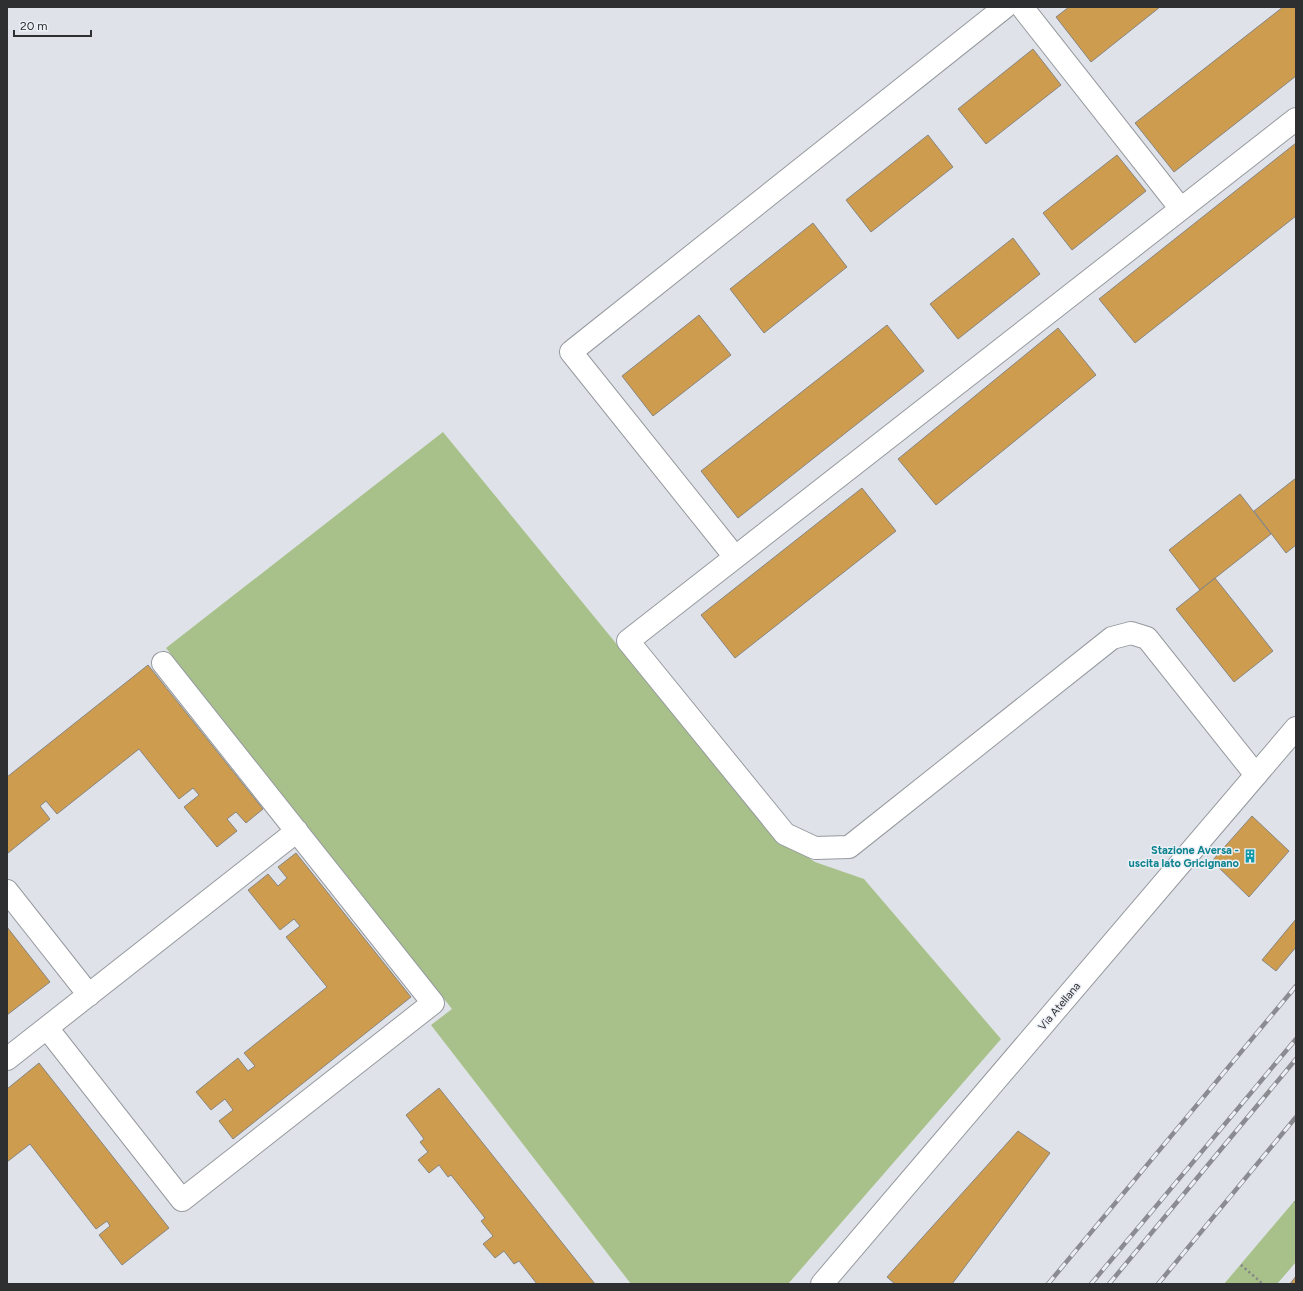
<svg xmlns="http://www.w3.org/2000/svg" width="1303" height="1291" viewBox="0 0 1303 1291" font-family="Figtree,sans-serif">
  <rect width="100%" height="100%" fill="#dfe3e9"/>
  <path fill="#a8c089" d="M443,432l330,403 42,27 49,17 137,160 -213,245h-157l-200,-259 21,-16 -286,-361z
    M1296,1199v63l-19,22h-53z"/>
  <path fill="#cd9c4e" stroke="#888580" d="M1069,7h91l-69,55 -35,-45z
    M1283,7h13v69l-122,96 -39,-49z
    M1033,49l28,36 -75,59 -28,-35z
    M928,135l25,32 -82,65 -25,-32z
    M1296,143v73l-161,127 -36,-44z
    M1117,155l29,36 -74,59 -29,-37z
    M813,223l34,44 -83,66 -34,-44z
    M1013,238l27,36 -82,65 -28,-35z
    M699,315l32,40 -78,61 -31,-40z
    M887,325l37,46 -186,147 -37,-47z
    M1058,328l38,47 -160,130 -38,-46z
    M1296,478v67l-10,8 -32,-42z
    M862,488l34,43 -161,127 -34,-43z
    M1240,494l31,40 -71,56 -31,-40z
    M1215,578l58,73 -39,31 -58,-73z
    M148,665l115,144 -17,14 -10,-11 -9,7 10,12 -20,16 -33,-40 15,-12 -6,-7 -14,11 -40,-50 -82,65 -11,-13 -6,5 10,13 -42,34 -1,-2v-74z
    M1252,816l37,35 -40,46 -37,-36z
    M296,853l115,144 -178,142 -14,-18 14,-11 -8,-11 -14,11 -15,-18 42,-34 10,13 7,-5 -11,-13 83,-66 -41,-50 14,-11 -6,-7 -14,11 -32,-40 20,-16 10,12 9,-8 -9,-11z
    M1296,919v28l-20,24 -14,-11z
    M7,927l43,55 -43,33z
    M39,1063l130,165 -47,37 -23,-30 11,-9 -3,-5 -11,8 -66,-85 -23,18v-73z
    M439,1088l156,196h-58l-18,-23 -5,3 -10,-13 -9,7 -12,-14 10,-8 -12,-15 4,-3 -34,-43 -3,2 -9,-12 -10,8 -11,-13 10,-8 -8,-10 4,-3 -18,-24z
    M1018,1131l32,22 -98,131h-57l-8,-7z
    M1296,1276v8h-6z"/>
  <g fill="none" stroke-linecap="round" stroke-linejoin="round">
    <g stroke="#969a9f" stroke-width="24">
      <path id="minor" d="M1022,7l159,202
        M735,557l-164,-205 434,-345
        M1256,775l-109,-137 -16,-5 -19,5 -263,209 -34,1 -30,-14 -157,-193 668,-522
        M7,891l82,104
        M47,1028l135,172 251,-197 -270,-340
        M7,1059l290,-228"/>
    </g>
    <g stroke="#969a9f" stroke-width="24">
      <path id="major" d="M822,1284l474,-556"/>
    </g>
    <path stroke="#818387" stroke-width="2.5" stroke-dasharray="2 3" stroke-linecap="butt" d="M1295,1201l1,1
      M1241,1265l22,19"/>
    <use href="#minor" stroke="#fff" stroke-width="22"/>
    <use href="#major" stroke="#fff" stroke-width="22"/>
    <g stroke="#8a8c91" stroke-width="4.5">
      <path id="rail" d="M1048,1284l248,-298
        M1091,1284l205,-245
        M1109,1284l187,-225
        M1158,1284l138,-167"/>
    </g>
    <use href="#rail" stroke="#ecf0f6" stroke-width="3" stroke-dasharray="9" stroke-linecap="butt"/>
  </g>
  <defs>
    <g id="building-bare" transform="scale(1.08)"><path d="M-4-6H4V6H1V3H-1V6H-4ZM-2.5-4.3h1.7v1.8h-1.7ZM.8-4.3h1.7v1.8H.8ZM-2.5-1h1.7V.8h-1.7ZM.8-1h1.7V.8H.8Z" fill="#0f9aa8" stroke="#ecf0f6" stroke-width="2.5" paint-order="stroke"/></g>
  </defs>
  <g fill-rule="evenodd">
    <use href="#building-bare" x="1250" y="856"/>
  </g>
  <g text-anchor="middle" stroke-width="3" stroke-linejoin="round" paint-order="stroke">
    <g font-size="11" font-weight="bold" fill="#0d838f" stroke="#ecf0f6" text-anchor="end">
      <text x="1239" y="854">Stazione Aversa -<tspan x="1239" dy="13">uscita lato Gricignano</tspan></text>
    </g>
    <g font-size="11" fill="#2e2f31" stroke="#ecf0f6">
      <text transform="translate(1059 1006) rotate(-50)" y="4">Via Atellana</text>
    </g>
  </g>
  <rect width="1303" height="1291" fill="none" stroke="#2e2f31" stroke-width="16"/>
  <path d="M14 30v6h77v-6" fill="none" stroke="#2e2f31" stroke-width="2"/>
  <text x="20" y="30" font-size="12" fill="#2e2f31" stroke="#ecf0f6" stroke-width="3" paint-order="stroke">20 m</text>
</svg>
